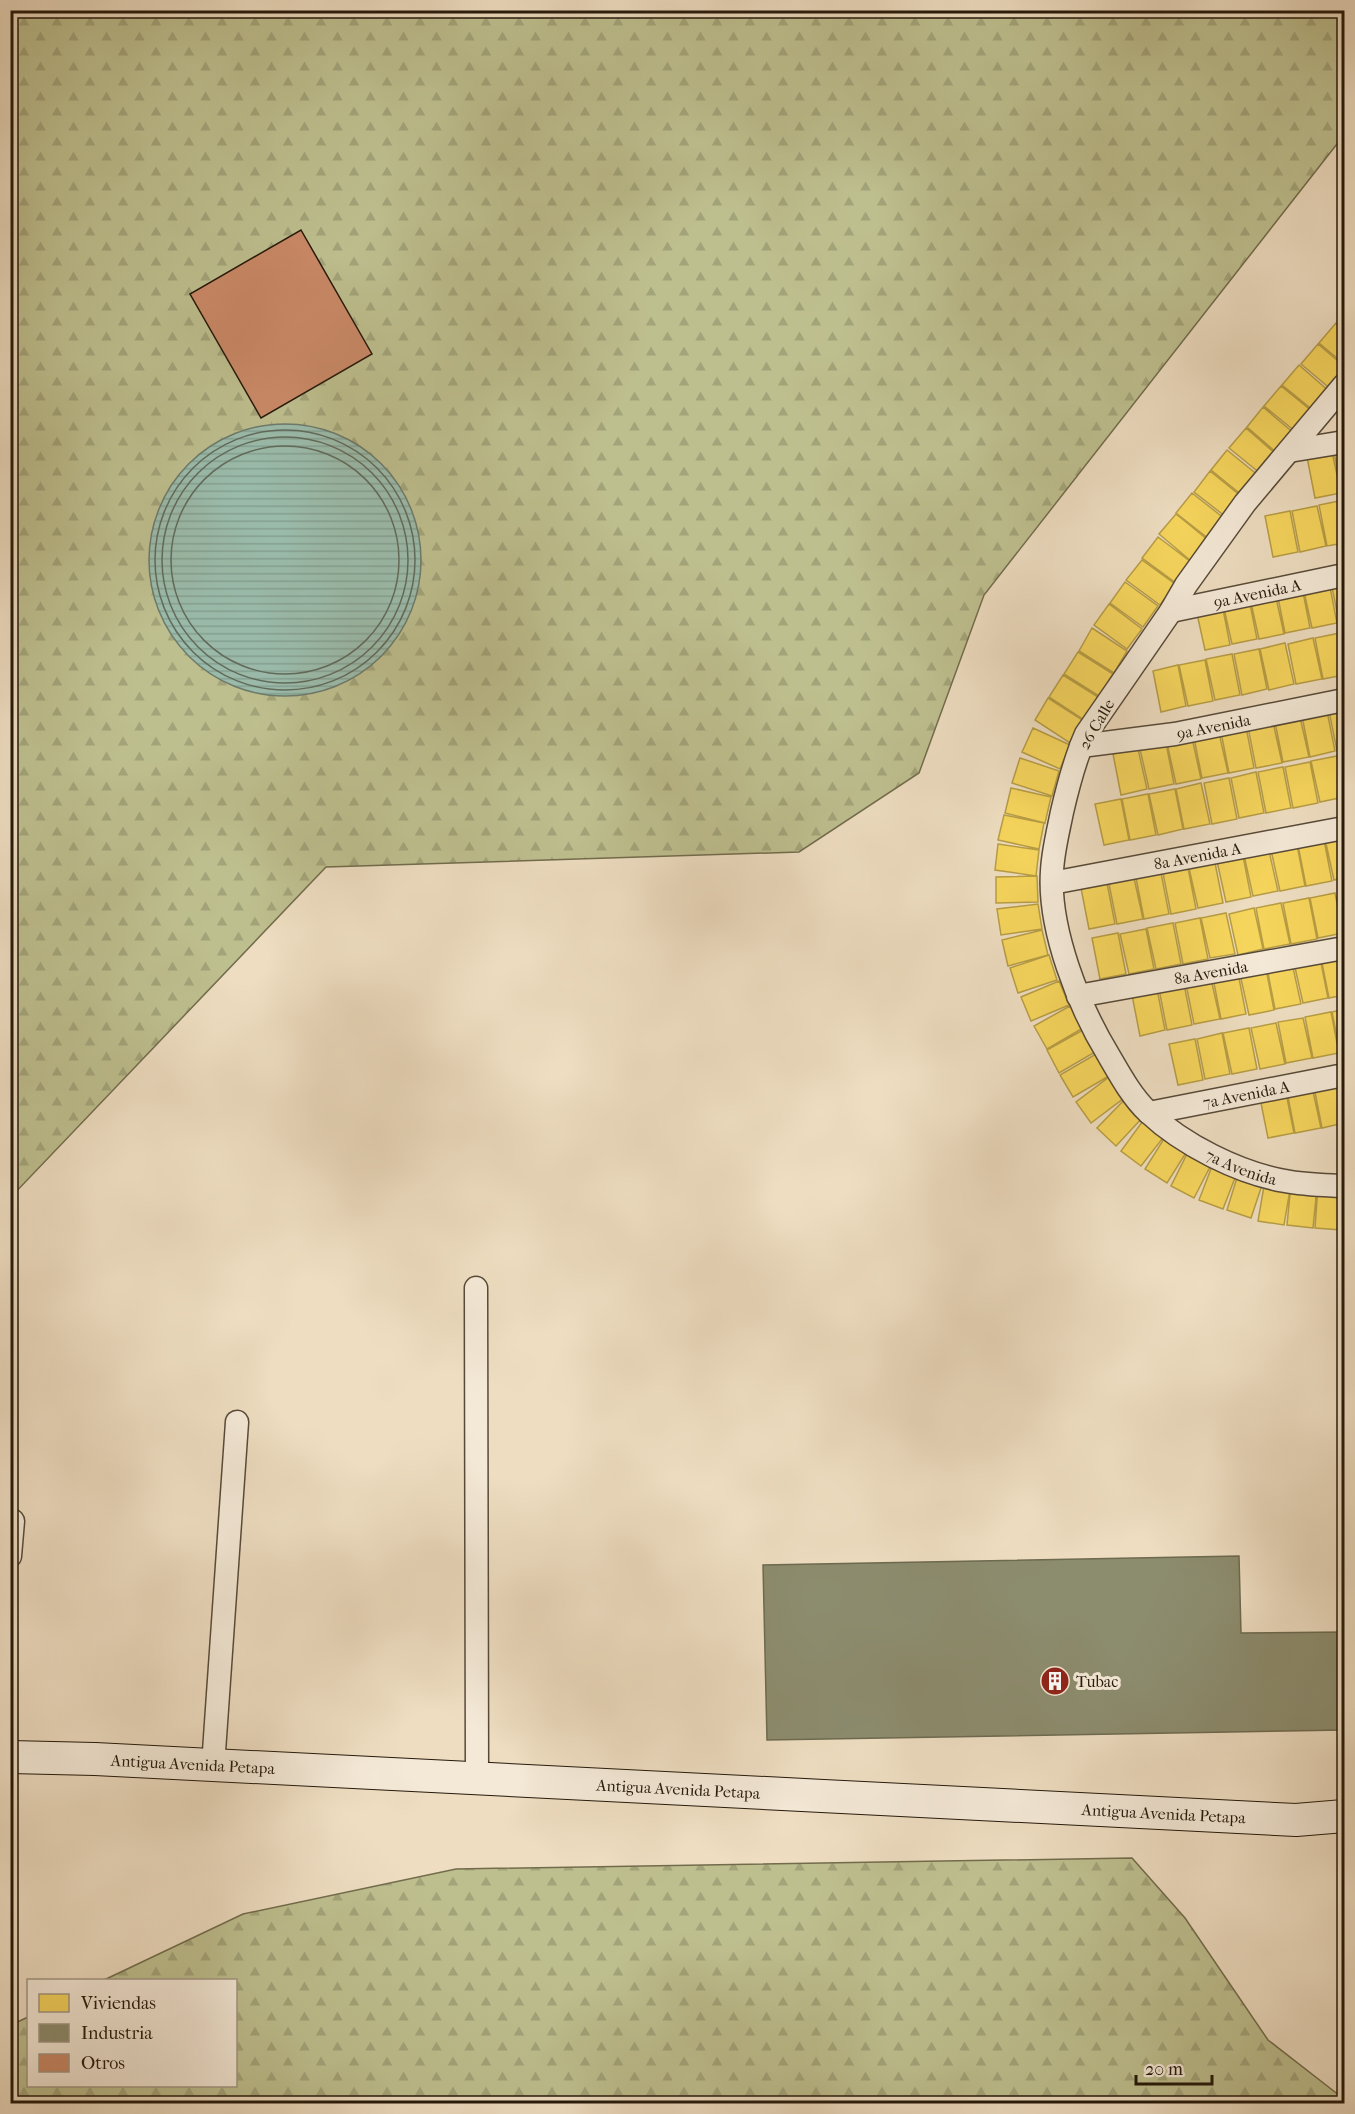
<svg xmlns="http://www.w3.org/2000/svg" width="1355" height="2114" viewBox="0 0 1355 2114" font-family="'IM FELL French Canon',serif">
  <defs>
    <pattern id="forest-firs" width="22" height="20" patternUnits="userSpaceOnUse" patternTransform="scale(1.5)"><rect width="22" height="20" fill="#bebf8f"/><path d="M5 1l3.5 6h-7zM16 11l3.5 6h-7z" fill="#a3a47a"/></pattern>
    <pattern id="water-rules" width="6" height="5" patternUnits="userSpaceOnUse" patternTransform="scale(1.5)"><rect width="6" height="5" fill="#9bbdad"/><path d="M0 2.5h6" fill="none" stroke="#85a294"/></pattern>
  </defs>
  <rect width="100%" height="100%" fill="#eeddc1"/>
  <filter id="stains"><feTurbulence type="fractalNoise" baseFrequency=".00333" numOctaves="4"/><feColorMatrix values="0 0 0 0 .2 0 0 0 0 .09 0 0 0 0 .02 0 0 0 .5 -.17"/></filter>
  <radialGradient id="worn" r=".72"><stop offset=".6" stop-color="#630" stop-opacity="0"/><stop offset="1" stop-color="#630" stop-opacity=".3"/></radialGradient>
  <path fill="url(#forest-firs)" stroke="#726c4d" stroke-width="1.5" d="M11,11h1333v124l-360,460 -65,178 -120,79 -473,15 -315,330z
    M1132,1858l53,60 83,122 76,59v4h-1333v-78l17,-8v69h208v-106h-132l139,-66 213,-45z"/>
  <path fill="url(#water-rules)" stroke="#6c7b6c" stroke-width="1.5" d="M149 560a136 136 0 1 1 272 0a136 136 0 1 1-272 0Z"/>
  <path fill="#f6d55c" stroke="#b79d44" stroke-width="1.5" d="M1344,312v16l-7,-7z
    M1336,323l8,7v34l-25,-21z
    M1318,344l26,22v11l-11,14 -32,-27z
    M1299,365l31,27 -16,19 -32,-26z
    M1281,386l32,26 -17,20 -32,-26z
    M1263,407l32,27 -17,20 -31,-27z
    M1246,428l31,27 -16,19 -32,-26z
    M1227,450l32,26 -16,20 -32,-26z
    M1344,450v42l-2,1 -8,-41z
    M1332,452l9,41 -26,5 -8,-41z
    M1210,471l32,26 -16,20 -32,-25z
    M1192,493l33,26 -16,20 -33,-26z
    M1344,500v43l-17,3 -8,-41z
    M1317,506l9,40 -26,6 -8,-41z
    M1290,511l8,41 -25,5 -8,-41z
    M1176,514l32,26 -17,21 -32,-27z
    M1158,537l33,25 -15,21 -34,-25z
    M1142,560l33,24 -15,21 -34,-25z
    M1344,579v42l-5,1 -8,-40z
    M1125,582l33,24 -15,21 -33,-24z
    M1329,582l8,41 -25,5 -9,-41z
    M1302,587l8,41 -25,5 -8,-41z
    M1275,593l9,41 -25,5 -9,-41z
    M1249,599l8,40 -25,5 -9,-40z
    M1109,604l33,25 -15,20 -33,-24z
    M1222,604l8,41 -25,5 -9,-41z
    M1092,628l35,23 -13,22 -35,-22z
    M1340,633l4,21v21l-21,4 -8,-41z
    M1313,638l9,41 -26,5 -8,-40z
    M1285,643l9,41 -25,6 -9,-41z
    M1259,649l8,40 -25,6 -8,-41z
    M1078,652l35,22 -14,22 -35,-22z
    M1232,654l8,41 -25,5 -9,-41z
    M1205,660l8,41 -25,5 -9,-41z
    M1178,665l8,41 -25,6 -8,-41z
    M1063,675l35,22 -14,23 -35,-23z
    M1048,698l36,23 -14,22 -35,-23z
    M1344,707v43l-7,1 -8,-40z
    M1327,711l8,40 -25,6 -8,-41z
    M1300,717l9,40 -26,5 -8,-40z
    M1273,722l9,41 -26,5 -8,-41z
    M1246,727l8,41 -25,5 -8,-41z
    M1033,728l37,17 -10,24 -38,-17z
    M1219,733l9,40 -26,5 -8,-40z
    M1192,738l9,41 -25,5 -9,-41z
    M1166,743l8,41 -25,5 -9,-40z
    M1138,749l9,40 -26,6 -8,-41z
    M1344,755v31l-6,-30z
    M1337,756l7,41 -24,5 -9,-41z
    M1020,758l39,13 -7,25 -40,-13z
    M1310,762l8,41 -25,5 -8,-41z
    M1283,767l8,41 -25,5 -8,-41z
    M1256,772l8,41 -25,5 -8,-40z
    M1229,778l8,41 -25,5 -8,-41z
    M1201,783l9,41 -26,5 -8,-40z
    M1011,788l40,9 -6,26 -40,-10z
    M1175,789l8,40 -25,6 -9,-41z
    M1148,794l8,41 -26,5 -8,-41z
    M1121,799l8,41 -25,5 -9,-41z
    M1004,815l40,8 -5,26 -41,-9z
    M1344,835v43l-10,2 -9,-41z
    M1324,840l8,41 -26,5 -8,-41z
    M998,844l41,6 -3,26 -41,-6z
    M1297,845l8,41 -25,5 -9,-41z
    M1269,851l9,40 -25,5 -9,-41z
    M1243,856l8,41 -25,5 -9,-41z
    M1215,863l8,40 -25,5 -9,-40z
    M1188,868l8,41 -25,5 -8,-41z
    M1161,873l8,41 -25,5 -8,-41z
    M1037,876l1,26 -42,1v-26z
    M1134,878l9,41 -26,5 -8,-40z
    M1107,883l8,41 -26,5 -8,-41z
    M1344,891v34l-6,-33z
    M1335,893l8,40 -25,5 -8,-40z
    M1309,898l8,41 -26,5 -8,-41z
    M1281,903l9,41 -26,5 -8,-41z
    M1038,904l4,25 -41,6 -4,-26z
    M1254,908l9,41 -25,6 -9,-41z
    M1226,913l9,41 -25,4 -9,-40z
    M1200,918l8,41 -25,5 -8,-41z
    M1173,923l8,41 -25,5 -9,-41z
    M1146,929l8,40 -25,5 -9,-40z
    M1042,930l6,25 -40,11 -6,-26z
    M1118,933l8,41 -26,5 -8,-41z
    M1344,953v42l-15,3 -8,-40z
    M1049,955l8,25 -39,13 -8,-25z
    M1320,958l8,40 -25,5 -9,-40z
    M1292,963l9,41 -26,5 -8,-41z
    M1266,969l8,41 -25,5 -9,-41z
    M1238,973l8,41 -25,5 -8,-41z
    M1211,979l9,40 -26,5 -8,-40z
    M1059,981l10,24 -38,16 -10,-24z
    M1184,984l8,41 -25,5 -8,-41z
    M1157,989l8,41 -25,6 -8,-41z
    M1070,1006l13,22 -36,21 -13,-23z
    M1344,1009v43l-4,1 -8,-41z
    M1331,1012l8,41 -26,5 -8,-41z
    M1303,1018l9,40 -26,5 -8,-41z
    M1276,1023l9,41 -25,5 -9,-41z
    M1249,1028l8,41 -25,5 -9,-41z
    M1083,1030l12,22 -36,21 -12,-23z
    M1222,1033l8,41 -25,5 -8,-40z
    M1195,1039l8,41 -25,5 -9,-41z
    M1096,1054l13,22 -36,21 -13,-22z
    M1109,1077l15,21 -33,25 -15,-21z
    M1340,1082l4,24v17l-22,5 -8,-41z
    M1312,1087l9,41 -26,5 -8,-41z
    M1286,1093l8,40 -26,5 -8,-40z
    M1126,1098l18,18 -28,30 -19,-18z
    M1145,1118l21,16 -25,32 -20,-15z
    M1167,1134l22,14 -22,35 -22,-14z
    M1190,1148l23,13 -19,37 -23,-12z
    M1214,1161l24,9 -15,39 -24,-9z
    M1239,1171l25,8 -13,39 -24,-8z
    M1265,1180l26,4 -7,41 -26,-4z
    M1291,1184l26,3 -4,41 -26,-3z
    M1318,1186l26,2 -3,42 -26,-2z"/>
  <path fill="#8c8c6e" stroke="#6d6a50" stroke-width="1.5" d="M1239,1556l2,77 103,-1v98l-577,10 -4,-175z"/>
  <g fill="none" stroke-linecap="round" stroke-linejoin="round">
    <path stroke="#606b5c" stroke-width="1.5" d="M155 560a130 130 0 1 1 260 0a130 130 0 1 1-260 0Z
      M162 560a123 123 0 1 1 246 0a123 123 0 1 1-246 0Z
      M171 560a114 114 0 1 1 228 0a114 114 0 1 1-228 0Z"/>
  </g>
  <path fill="#ca8967" stroke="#25190b" stroke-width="1.5" d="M301,230l71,124 -111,64 -71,-124z"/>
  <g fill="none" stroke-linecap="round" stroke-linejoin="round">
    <g stroke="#574a38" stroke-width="25">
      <g id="minor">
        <path id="s1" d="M1344,385l-99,118 -59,82 -15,26 -85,123c-11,25 -18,52 -24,78 -4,20 -9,39 -10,59 -4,58 27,136 57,185 11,19 23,41 39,56 35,33 91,61 137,69 20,4 40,4 59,5"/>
        <path d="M1289,451l55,-9"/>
        <path id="s2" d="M1171,611l173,-36"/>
        <path id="s3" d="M1081,746l94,-12 169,-34"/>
        <path id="s4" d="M1052,883l292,-55"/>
        <path id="s5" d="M1078,996l266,-48"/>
        <path id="s6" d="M1149,1113l195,-38"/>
        <path d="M476,1288l1,491"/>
        <path d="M10,1556l3,-35"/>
        <path d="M213,1766l24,-344"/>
      </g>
    </g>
    <g stroke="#25190b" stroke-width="34">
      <g id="secondary">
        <path id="s7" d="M10,1757l85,2 1201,61 48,-4"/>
      </g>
    </g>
    <use href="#minor" stroke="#f4e9d7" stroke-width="22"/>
    <use href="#secondary" stroke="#f4e9d7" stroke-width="32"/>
  </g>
  <defs>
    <g id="building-disc" transform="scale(1.5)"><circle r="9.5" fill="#8f2418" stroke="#f4e9d7"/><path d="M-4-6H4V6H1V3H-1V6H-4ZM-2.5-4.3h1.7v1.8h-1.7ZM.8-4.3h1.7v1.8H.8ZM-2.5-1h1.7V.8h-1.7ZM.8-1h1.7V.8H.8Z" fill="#fff"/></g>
  </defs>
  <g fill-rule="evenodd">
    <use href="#building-disc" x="1055" y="1681"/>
  </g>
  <g text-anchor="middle" stroke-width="6" stroke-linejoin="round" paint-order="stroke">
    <g font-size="16" fill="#25190b" stroke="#f4e9d7">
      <text dy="6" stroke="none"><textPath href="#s2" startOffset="88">9a Avenida A</textPath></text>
      <text transform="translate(1096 724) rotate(-60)" y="6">26 Calle</text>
      <text dy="6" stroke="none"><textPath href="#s3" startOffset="134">9a Avenida</textPath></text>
      <text dy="6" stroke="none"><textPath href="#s4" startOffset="148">8a Avenida A</textPath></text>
      <text dy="6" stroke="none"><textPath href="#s5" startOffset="135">8a Avenida</textPath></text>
      <text dy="6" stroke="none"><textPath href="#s6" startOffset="99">7a Avenida A</textPath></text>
      <text dy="6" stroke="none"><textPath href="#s1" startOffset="950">7a Avenida</textPath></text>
      <text dy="6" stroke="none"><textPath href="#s7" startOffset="183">Antigua Avenida Petapa</textPath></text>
      <text dy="6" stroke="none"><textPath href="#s7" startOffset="669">Antigua Avenida Petapa</textPath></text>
      <text dy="6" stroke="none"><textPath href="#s7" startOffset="1155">Antigua Avenida Petapa</textPath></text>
    </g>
    <g font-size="16" fill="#25190b" stroke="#f4e9d7" text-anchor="start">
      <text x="1076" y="1687">Tubac</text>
    </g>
  </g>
  <rect width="1355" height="2114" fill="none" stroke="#eeddc1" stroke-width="36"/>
  <rect x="12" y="12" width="1331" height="2090" fill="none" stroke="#25190b" stroke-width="3"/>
  <rect x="18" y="18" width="1319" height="2078" fill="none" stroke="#25190b" stroke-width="1.5"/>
  <rect x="27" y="1979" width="210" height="108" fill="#f4e9d7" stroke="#a19685" stroke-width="1.5"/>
  <rect x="39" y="1994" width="30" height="18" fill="#f6d55c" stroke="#a19685" stroke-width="1.5"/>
  <text x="81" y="2009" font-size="18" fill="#25190b">Viviendas</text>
  <rect x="39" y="2024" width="30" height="18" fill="#8c8c6e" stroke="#a19685" stroke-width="1.5"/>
  <text x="81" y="2039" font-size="18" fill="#25190b">Industria</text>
  <rect x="39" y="2054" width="30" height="18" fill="#ca8967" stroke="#a19685" stroke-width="1.5"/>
  <text x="81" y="2069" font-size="18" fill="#25190b">Otros</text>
  <path d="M1136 2075v9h76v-9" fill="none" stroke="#25190b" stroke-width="3"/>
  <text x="1145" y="2075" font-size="18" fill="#25190b" stroke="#f4e9d7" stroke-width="4.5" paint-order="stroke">20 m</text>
  <rect width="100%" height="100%" filter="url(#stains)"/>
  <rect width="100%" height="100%" fill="url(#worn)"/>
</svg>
